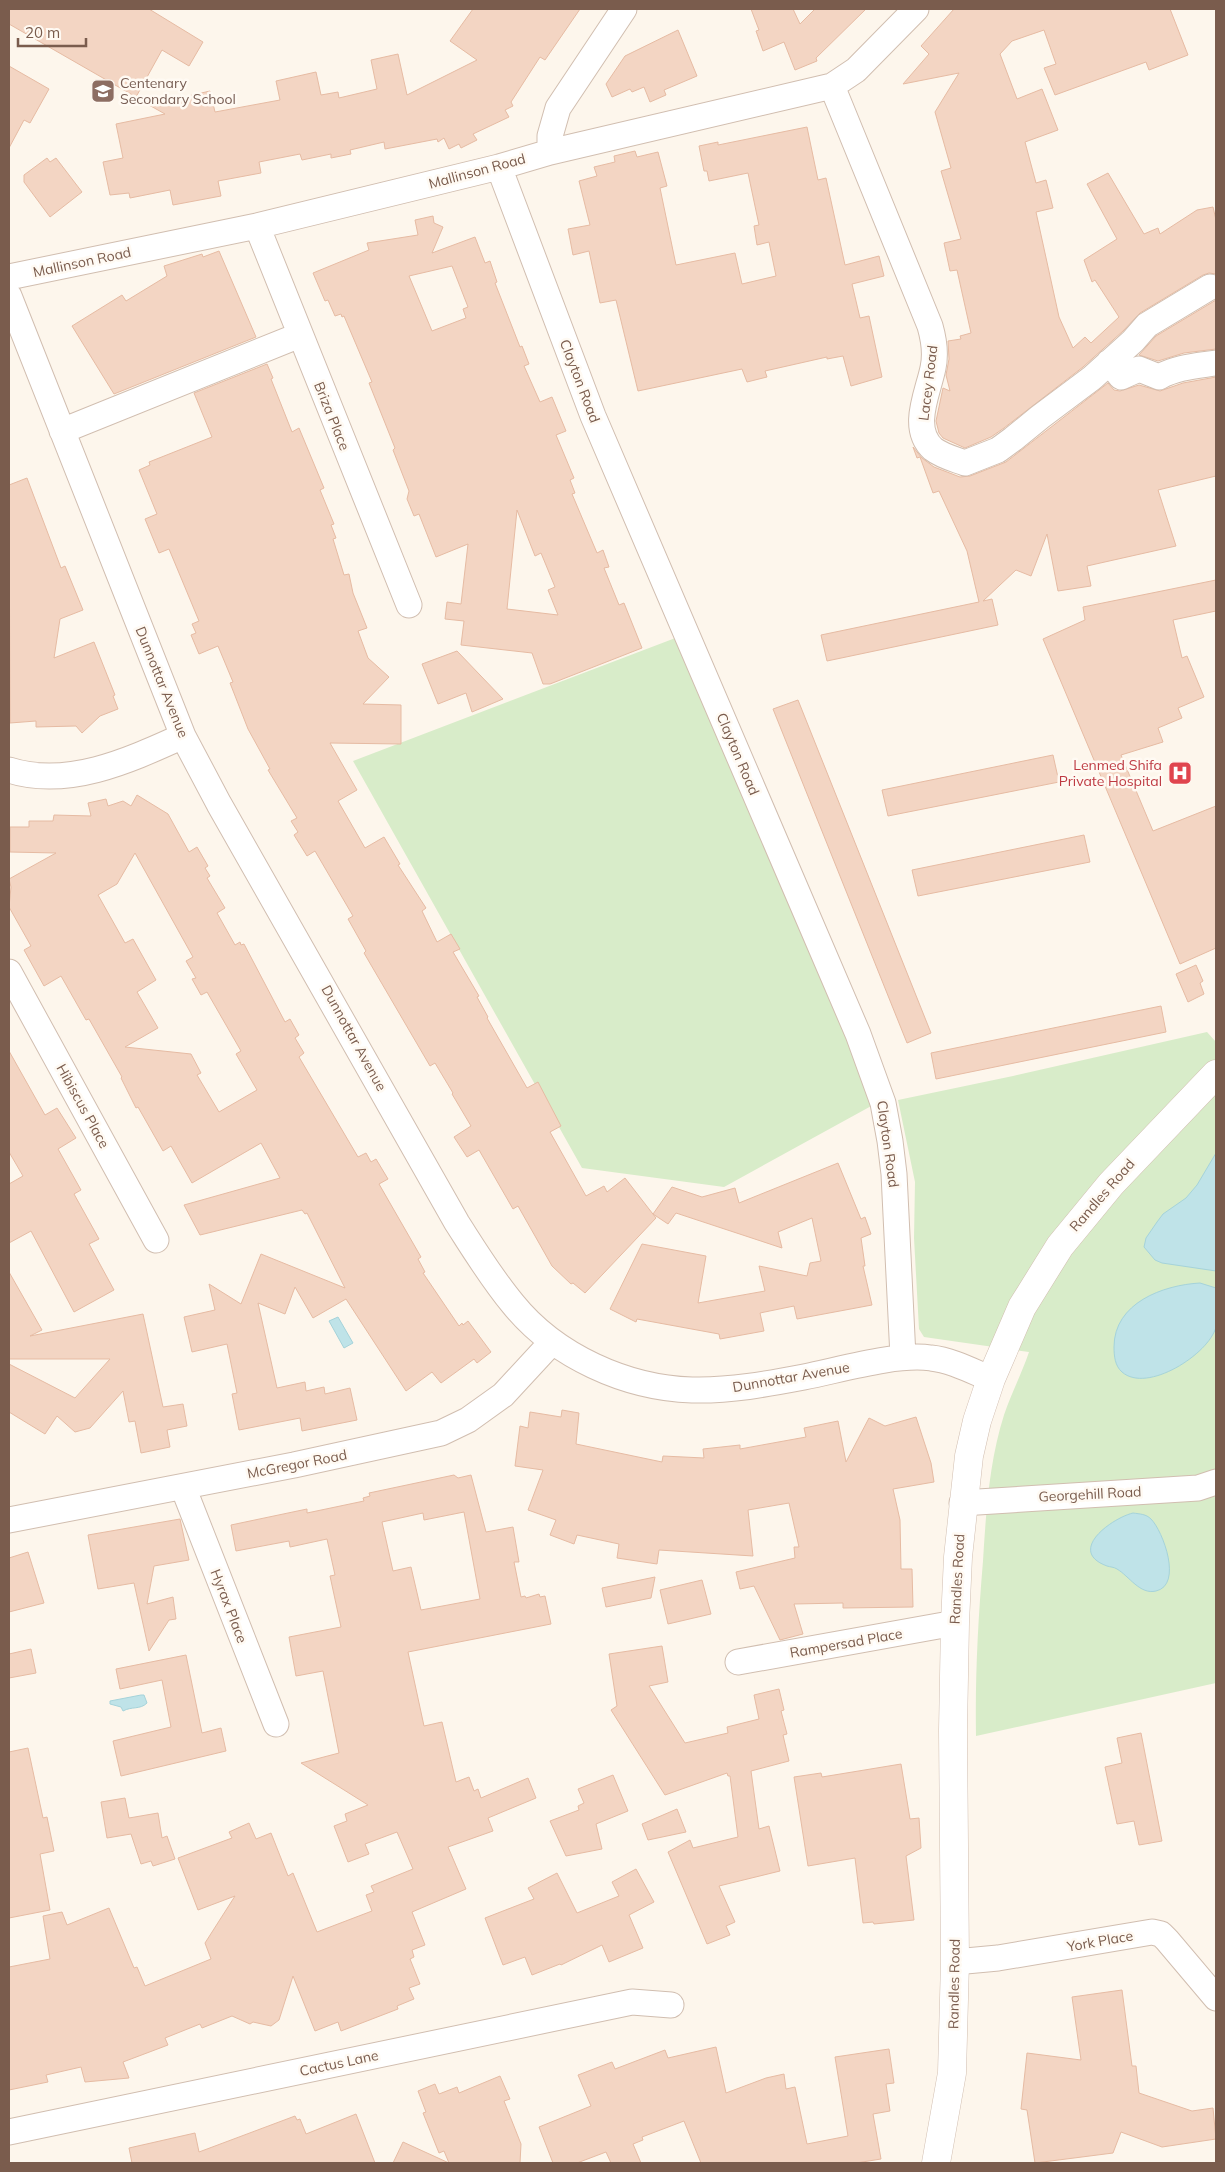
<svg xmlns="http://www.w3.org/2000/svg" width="1225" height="2172" viewBox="0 0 1225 2172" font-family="Mulish,sans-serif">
  <rect width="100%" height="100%" fill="#fdf6ec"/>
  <path fill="#d8ecc9" d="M678,637l206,462 -160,88 -142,-19 -229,-407z
    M1207,1032l9,10v432l-2,21 2,5v183l-240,53c-1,-59 2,-116 7,-175 3,-48 6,-99 21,-146 7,-21 18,-42 25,-63l-105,-15 -5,-8 -5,-91 1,-56 -17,-82 115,-24z"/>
  <path fill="#bfe3e8" stroke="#a5d3da" d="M1216,1153v118l-54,-8 -7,-3 -11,-13 2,-9 11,-16 6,-8 23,-16 11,-13z
    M1200,1283l16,5c0,12 3,27 0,39 -7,27 -69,67 -94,45 -7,-6 -8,-16 -8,-25 0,-44 49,-62 86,-64z
    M338,1317l15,26 -9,5 -15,-27z
    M1133,1513c7,1 13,1 18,6 12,12 32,66 5,72 -16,4 -27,-15 -39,-22 -3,-2 -7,-2 -10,-3 -41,-15 5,-48 26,-53z
    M141,1695h3l3,8c-7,7 -15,3 -24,8l-2,-4 -11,-3v-3z"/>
  <path fill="#f3d5c3" stroke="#e6bba3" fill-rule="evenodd" d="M9,9h140l54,33 -14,24 -27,-16 -26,47 -127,-73z
    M473,9h107l-35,51 -5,-3 -29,45 2,4 -8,4 4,7 -36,17 4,6 -16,8 -2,-4 -10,5 -5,-11 -6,4 -1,-3 -52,10 -1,-7 -34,8 1,4 -20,4v-4l-29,6 -2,-6 -41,8 2,11 -43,8 3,15 -48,9 -3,-15 -40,8 -1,-5 -19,2 -7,-33 20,-4 -7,-34 49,-10 -16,-9 61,-14 5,21 65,-12 -4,-19 40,-9 5,23 17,-3 1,6 38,-9 -6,-29 27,-6 9,41 70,-35 -27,-19z
    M751,9h42l7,15 15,-15h51l-50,49 1,3 -22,9 -11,-28 -21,9 -7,-20 3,-1z
    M954,9h216l18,46 -39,15 -3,-8 -91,33 -11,-27 12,-4 -12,-34 -32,11 -12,13 17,45 25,-10 16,41 -33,12 11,41 10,-3 7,28 -17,4 23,105 14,31 12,-11 6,6 28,-26 -24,-37 -3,2 -8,-22 33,-21 -30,-55 21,-11 36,61 14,-6 2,6 37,-24 16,-3 3,13v54l-7,-1 -6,2 -63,38 -17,18 -40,36 -79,61 -13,9 -26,11 -22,-10 -4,-5 -3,-12 7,-33 7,3 -4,-16 3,-16 -1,-18 13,-2 -1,-3 11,-3 -14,-63 -7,1 -6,-28 17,-4 -20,-68 10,-3 -16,-56 24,-39 -56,11 26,-30 -8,-8z
    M678,30l19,46 -33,14 2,5 -16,7 -6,-15 -12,5 -2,-3 -18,8 -6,-13 19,-28z
    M9,66l40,23 -19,34 -6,-3 -15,28z
    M807,127l11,53 8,-2 19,87 34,-9 5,20 -32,8 8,34 9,-2 13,61 -31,9 -8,-30 -16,3v-2l-62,14 2,6 -20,5 -5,-13 -104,22 -22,-91 -16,3 -11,-52 -16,4 -5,-26 22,-4 -11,-44 18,-5 -3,-9 21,-5 -1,-6 21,-5 2,6 21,-5 9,34 -7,2 16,77 59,-12 7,31 34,-8 -7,-34 -12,3 -3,-19 5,-1 -11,-52 -39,8 -2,-10h-3l-5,-25 19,-4v3z
    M47,158l3,4 6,-4 26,34 -32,25 -26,-35v-7z
    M433,216l1,7 9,4 -11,26 43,-16 10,26 5,-2 7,21 -2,1 25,64 2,-1 7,18 -5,2 16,36 12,-5 14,34 -10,4 18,43 -4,2 5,13 -3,1 25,59 6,-3 6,17 -5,1 15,37 5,-2 18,45 -92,36h-7l-11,-31 -71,-8 3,-24 -19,-2 2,-17 14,2 7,-60 -32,13 -17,-43 -5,2 -7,-17 2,-8 -16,-41 2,-2 -26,-65 3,-1 -28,-66 -2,1 -1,-3 -6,2 -7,-16 -3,1 -12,-28 56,-23 -2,-7 51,-8 -3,-15zM452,266l16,41 -5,2 3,9 -34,13 -23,-55zM517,510l18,46 6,-3 14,34 -7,3 10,25 -51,-6z
    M219,251l37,86 -142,57 -42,-68 50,-31 4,6 41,-25 -3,-10 38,-12 1,3z
    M1216,300v49l-32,4 -26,8 -19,-6 17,-19z
    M267,364l6,14 -2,1 21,53 7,-4 25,60 -4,2 14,34 -3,1 5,13 -3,1 11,36 5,-1 4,19 14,35 -9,3 10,27 21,19 -26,27 38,1v39l-71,-1 27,47 -19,11 27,47 19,-11 16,27 -2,1 28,43 -4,3 15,31 14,-8 9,15 -7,3 26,44 -2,1 11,20 -1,1 40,70 11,-6 23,44 -11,6 36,64 18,-10 3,6 18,-14 31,40 -71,75 -12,-10 -2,1 -19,-18 -34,-60 -5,3 -34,-59 -12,7 -13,-20 17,-11 -19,-32 1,-1 -18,-30 -5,3 -66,-113 2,-2 -18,-32 5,-3 -38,-65 -8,5 -13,-21 4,-3 -7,-11 6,-3 -29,-48 2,-1 -22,-40 -18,-46 3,-1 -15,-36 -19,8 -8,-19 5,-2 -4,-9 7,-3 -30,-72 -10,4 -14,-34 12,-5 -18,-44 11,-5 -1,-3 63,-25 -18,-44z
    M1216,377v99l-58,14 18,56 -89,20 4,20 -33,5 -11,-57 -16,42 -15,-6 -33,31 9,-2 6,26 -171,36 -6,-26 158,-33 -12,-51 -28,-60 -6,2 -13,-36 -3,1 -4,-11 9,11 12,9 26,10 10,-1 36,-14 102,-79 6,7 6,1 19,-6 21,6 23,-8z
    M27,478l34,90 4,-2 18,44 -23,9 -6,39 40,-16 21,53 -2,1 5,13 -18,7 -18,17 -6,-7 -40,1v-6l-26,2 -1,-238z
    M1216,580v31l-43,9 9,38 5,-2 17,41 -26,11 4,10 -24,10 5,14 -42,13 32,76 63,-25v142l-36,16 -137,-325 42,-19 -2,-13z
    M457,651l46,48 -31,13 -6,-19 -28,11 -16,-40z
    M798,700l133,333 -24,10 -134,-334z
    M1053,755l6,27 -171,34 -6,-26z
    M137,795l31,19 21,38 8,-5 11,19 -3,2 5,8 -3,2 18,30 -8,5 18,32 5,-3 1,3 3,-1 41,78 5,-3 9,16 -4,3 9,15 -5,4 59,100 8,-4 5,9 5,-3 12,20 -9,5 42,73 -3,2 7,13 -2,1 36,53 3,-3 1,2 5,-4 23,31 -14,11 -3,-4 -33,24 -9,-11 -26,19 -60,-92 -33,19 -18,-31 -10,27 -27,-11 19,85 28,-6 1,9 18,-4 1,7 25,-6 7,32 -55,11 -2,-13 -61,12 -7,-36 5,-1 -10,-49 -35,8 -8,-35 31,-7 -6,-26 32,20 20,-50 84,34 -38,-75 -2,1 -3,-4 -102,25 -16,-30 96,-27 -19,-35 -69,40 -21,-37 -8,5 -25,-44 -2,1 -15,-30 1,-1 -33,-58 -3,1 -25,-44 -17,10 -20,-36 7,-4 -22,-39 2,-20 -2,-8 47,-26 -46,-1v-25h19v-6h24l1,-6 37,1 -3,-13 18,-4 2,7 15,-5 8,5zM135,853l58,104 -7,4 10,17 -4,1 9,16 6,-3 34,59 -5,3 21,36 -38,22 -22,-37 4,-2 -10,-19 -66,-7 33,-19 -21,-36 19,-12 -23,-41 -8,4 -27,-48 19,-11z
    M1084,835l6,27 -172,34 -6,-26z
    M1196,965l7,16 -3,2 4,11 -16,8 -12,-28z
    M1161,1006l5,26 -230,47 -5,-26z
    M9,1051l36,64 12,-7 19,30 -18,11 23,41 -7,4 25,45 -10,5 25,46 -40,22 -43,-81 -22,12v-59l14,-8 -14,-24z
    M838,1163l23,56 4,-2 6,17 -10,4 4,28h-2l9,39 -75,14 -3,-13 -34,7 4,18 -44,8 -1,-5 -82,-15 -1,3 -26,-13 32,-65 64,12 -8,47 67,-12 -6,-25 48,10 3,-13 11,-2 -9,-43 -34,14 4,16 -106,-35 -8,11 -15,-10 19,-27 30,10 33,-9 4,15z
    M9,1272l33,58 -12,6 113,-22 20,93 20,-3 4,22 -20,4 3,17 -29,6 -6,-32 -6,1 -6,-31 -33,37 -15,4 -18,-16 -12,18 -36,-22v-48l66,34 35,-39h-101z
    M562,1410l17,3 -3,31 86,18 1,-6 41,2 -1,-9 37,-4v4l66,-12 -2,-9 34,-7 8,41 23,-44 16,8 31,-9 15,46 3,19 -41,7 7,31 1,49h11l1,38 -70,1v-5l-49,1 9,30 -23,6 -26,-54 -14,3 -4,-17 59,-14 -1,-11h5l-10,-44 -41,7 5,46 -94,-6 -2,14 -40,-6 2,-14 -42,-9 -3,9 -24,-9 6,-15 -28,-10 15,-40 -28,-4 5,-40 8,2 2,-16 31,5z
    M454,1475l4,3 13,-3 15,57 27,-5 6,35h-5l7,35 4,-1 1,2 13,-4 1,3 5,-1 6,28 -143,28 16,74 18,-4 14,60 13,-5 5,14 4,-2 3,9 47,-20 8,20 -48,20 5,13 -45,16 18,42 -54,23 13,33 -13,5 2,7 -4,2 10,25 -11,4 5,11 -17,7 1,3 -57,22 -3,-9 -23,9 -22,-55 -14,44 -8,6 -18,-4 -3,2 -18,-8 -30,12 -2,-4 -35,14 3,7 -45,17 6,16 -44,4 -4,-15 -35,8 2,7 -39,8v-123l41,-8 -7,-43 19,-4 5,13 42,-17 25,60 3,-1 8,19 66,-27 -6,-16 30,-47 -37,14 -20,-52 54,-20 -3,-6 20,-9 7,16 15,-6 17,43 5,-3 24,59 55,-21 -6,-16 8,-3 -3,-6 42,-17 -16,-37 -32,12 4,10 -21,8 -14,-36 13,-5 -2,-7 23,-9 -67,-42 38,-10 -16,-82 -27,5 -7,-39 52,-10 -11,-51 5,-1 -8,-36 -37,8 -1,-6 -53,10 -5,-26 76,-16v4l57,-12 -1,-3 7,-2 -1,-3zM464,1512l16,87 -59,11 -10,-43 -18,4 -11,-49 41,-9 1,7z
    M180,1519l9,41 -35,6 -7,38 26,-7 3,22 -7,1 -20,31 -15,-68 -36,6 -10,-54z
    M28,1552l16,51 -35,9v-54z
    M655,1577l-4,21 -45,9 -4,-19z
    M702,1580l9,34 -43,10 -8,-34z
    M662,1646l6,36 -19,4 36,57 43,-10 -1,-6 32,-8 -5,-24 25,-6 5,21 -3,1 6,23 -4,1 6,26 -38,10 8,58 10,-3 11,45 -61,15 16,36 -9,4 4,9 -23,9 -39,-92 22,-12 3,8 45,-11 -8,-61h-2l-1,-3 -62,22 -54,-85 6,-4 -8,-52z
    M31,1649l5,24 -27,5v-24z
    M186,1655l16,78 19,-5 5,23 -105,25 -8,-35 58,-14 -9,-47 -42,9 -4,-20z
    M1141,1733l21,108 -23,4 -5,-24 -17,3 -12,-57 17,-4 -5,-25z
    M28,1748l15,70 4,-1 7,34 -14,3 10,56 -41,8v-166z
    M901,1764l9,55 9,-1 2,30 -15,8 8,64 -40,4 -1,-2 -10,1 -8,-65 -47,8 -14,-89 27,-4 1,4z
    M613,1775l15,36 -32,13 6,25 -36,7 -16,-35 29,-11 -1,-4 6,-3 -6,-14z
    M125,1798l4,20 29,-5 4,25 5,-2 8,23 -22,7 -2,-5 -10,3 -10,-30 -24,4 -6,-36z
    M677,1809l9,23 -38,8 -6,-16z
    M636,1869l18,33 -25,13 14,33 -34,14 -7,-17 -41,20 -1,-1 -28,11 -7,-18 -22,8 -18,-47 49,-19 -6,-11 29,-15 20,40 42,-17 -7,-14z
    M1122,1990l10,76h4l3,27 53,18 21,-3 3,31 -54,8 -41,-15 -8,21 -78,10 -8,-53 -6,-1 6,-56 54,7 -9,-63z
    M716,2047l10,46 40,-15 18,-4 2,15 9,-2 12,57 41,-8 -13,-79 54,-8 5,34 -8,1 4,27 -17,3 8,45 -25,4h-155l-17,-42 -42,16 1,3 -10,4 8,19h-30l-5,-11 -29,11h-24l-14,-36 52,-21 -13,-31 34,-13 3,7 50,-19 3,8z
    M500,2076l10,23 -6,2 17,43 -1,19h-127l10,-21 46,21 -5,-12 -5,2 -16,-40 3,-1 -8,-21 17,-7 4,10 18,-7 2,6z
    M356,2114l19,49h-243l-3,-15 66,-15 4,19 96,-36 2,4 3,-1 6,15z"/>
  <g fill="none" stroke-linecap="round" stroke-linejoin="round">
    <g stroke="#d1beb0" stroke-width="27">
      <path id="minor" d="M832,86l98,240c4,14 6,28 3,42 -5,25 -23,60 0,81 9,7 21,10 32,14l33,-13 15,-11 27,-22 52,-39 41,-37 14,-16 63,-38
        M550,152v-16l8,-28 66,-99
        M499,167l94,249 265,618 25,69 7,38 4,33 9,183
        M257,226l152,379
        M9,277l248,-51 242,-59 51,-15 282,-66 24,-16 60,-61
        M9,296l174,440 36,68 238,419c18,28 35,56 56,81 42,52 113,84 179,86 38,1 75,-6 112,-13 36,-7 92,-24 127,-19 20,2 41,13 60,21
        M1109,362l12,15 18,-8 20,8c18,-10 37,-11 57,-14
        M62,431l238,-96
        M9,770c59,19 121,-10 174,-34
        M9,972l147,268
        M183,1487l93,237
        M962,1503l236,-15 18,-6
        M9,1520l285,-55 147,-32 27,-13 35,-25 49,-53
        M738,1662l217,-39
        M955,1962l43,-4 154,-26 9,2 6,6 49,58
        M9,2132l623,-130 39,3"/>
    </g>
    <g stroke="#d1beb0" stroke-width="29">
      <path id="tertiary" d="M936,2163l16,-90 3,-111 -2,-232 2,-107 3,-66 11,-101 8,-35 14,-42 31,-72 38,-61 51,-62 105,-110"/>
    </g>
    <use href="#minor" stroke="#fff" stroke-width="25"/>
    <use href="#tertiary" stroke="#fff" stroke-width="28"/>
  </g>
  <defs>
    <g id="school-square" transform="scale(1.25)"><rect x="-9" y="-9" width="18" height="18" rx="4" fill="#8d6e63" stroke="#fffaf3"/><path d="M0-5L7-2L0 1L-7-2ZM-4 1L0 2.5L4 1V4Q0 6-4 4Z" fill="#fff"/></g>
    <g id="hospital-square" transform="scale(1.25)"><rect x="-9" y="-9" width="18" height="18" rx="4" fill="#e0444e" stroke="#fffaf3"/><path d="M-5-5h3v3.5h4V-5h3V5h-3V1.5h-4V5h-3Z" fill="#fff"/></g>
  </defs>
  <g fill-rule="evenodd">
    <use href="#school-square" x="103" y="91"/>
    <use href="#hospital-square" x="1180" y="773"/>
  </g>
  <g text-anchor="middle" stroke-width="5" stroke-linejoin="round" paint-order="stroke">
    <g font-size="14" fill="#785e54" stroke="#fffaf3" text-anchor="start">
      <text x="120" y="88">Centenary<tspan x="120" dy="16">Secondary School</tspan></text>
    </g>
    <g font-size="14" fill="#7a5c4d" stroke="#fffaf3">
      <text transform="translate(477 171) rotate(-15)" y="5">Mallinson Road</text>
      <text transform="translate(82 262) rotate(-12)" y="5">Mallinson Road</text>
      <text transform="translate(580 381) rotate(69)" y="5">Clayton Road</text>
      <text transform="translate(928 383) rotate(-83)" y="5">Lacey Road</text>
      <text transform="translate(332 416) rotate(68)" y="5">Briza Place</text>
      <text transform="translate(162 682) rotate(68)" y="5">Dunnottar Avenue</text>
      <text transform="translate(738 754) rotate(67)" y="5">Clayton Road</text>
      <text transform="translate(354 1038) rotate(61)" y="5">Dunnottar Avenue</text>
      <text transform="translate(83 1106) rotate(61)" y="5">Hibiscus Place</text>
      <text transform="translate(888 1144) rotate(82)" y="5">Clayton Road</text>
      <text transform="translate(1102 1195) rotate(-49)" y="5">Randles Road</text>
      <text transform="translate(791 1377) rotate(-10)" y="5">Dunnottar Avenue</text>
      <text transform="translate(297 1464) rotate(-11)" y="5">McGregor Road</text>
      <text transform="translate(1090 1494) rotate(-3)" y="5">Georgehill Road</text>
      <text transform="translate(957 1579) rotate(-87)" y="5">Randles Road</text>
      <text transform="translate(229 1606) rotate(69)" y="5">Hyrax Place</text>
      <text transform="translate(846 1643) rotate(-10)" y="5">Rampersad Place</text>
      <text transform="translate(1100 1941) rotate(-10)" y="5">York Place</text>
      <text transform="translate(954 1984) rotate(-89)" y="5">Randles Road</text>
      <text transform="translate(339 2063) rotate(-12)" y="5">Cactus Lane</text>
    </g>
    <g font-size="14" fill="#be3a42" stroke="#fffaf3" text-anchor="end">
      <text x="1162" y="770">Lenmed Shifa<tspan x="1162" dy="16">Private Hospital</tspan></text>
    </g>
  </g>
  <rect width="1225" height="2172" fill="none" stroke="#7a5c4d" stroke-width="20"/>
  <path d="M18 38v8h68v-8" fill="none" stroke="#7a5c4d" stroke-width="2.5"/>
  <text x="25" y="38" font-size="15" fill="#7a5c4d" stroke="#fffaf3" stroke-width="4" paint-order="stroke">20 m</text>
</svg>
